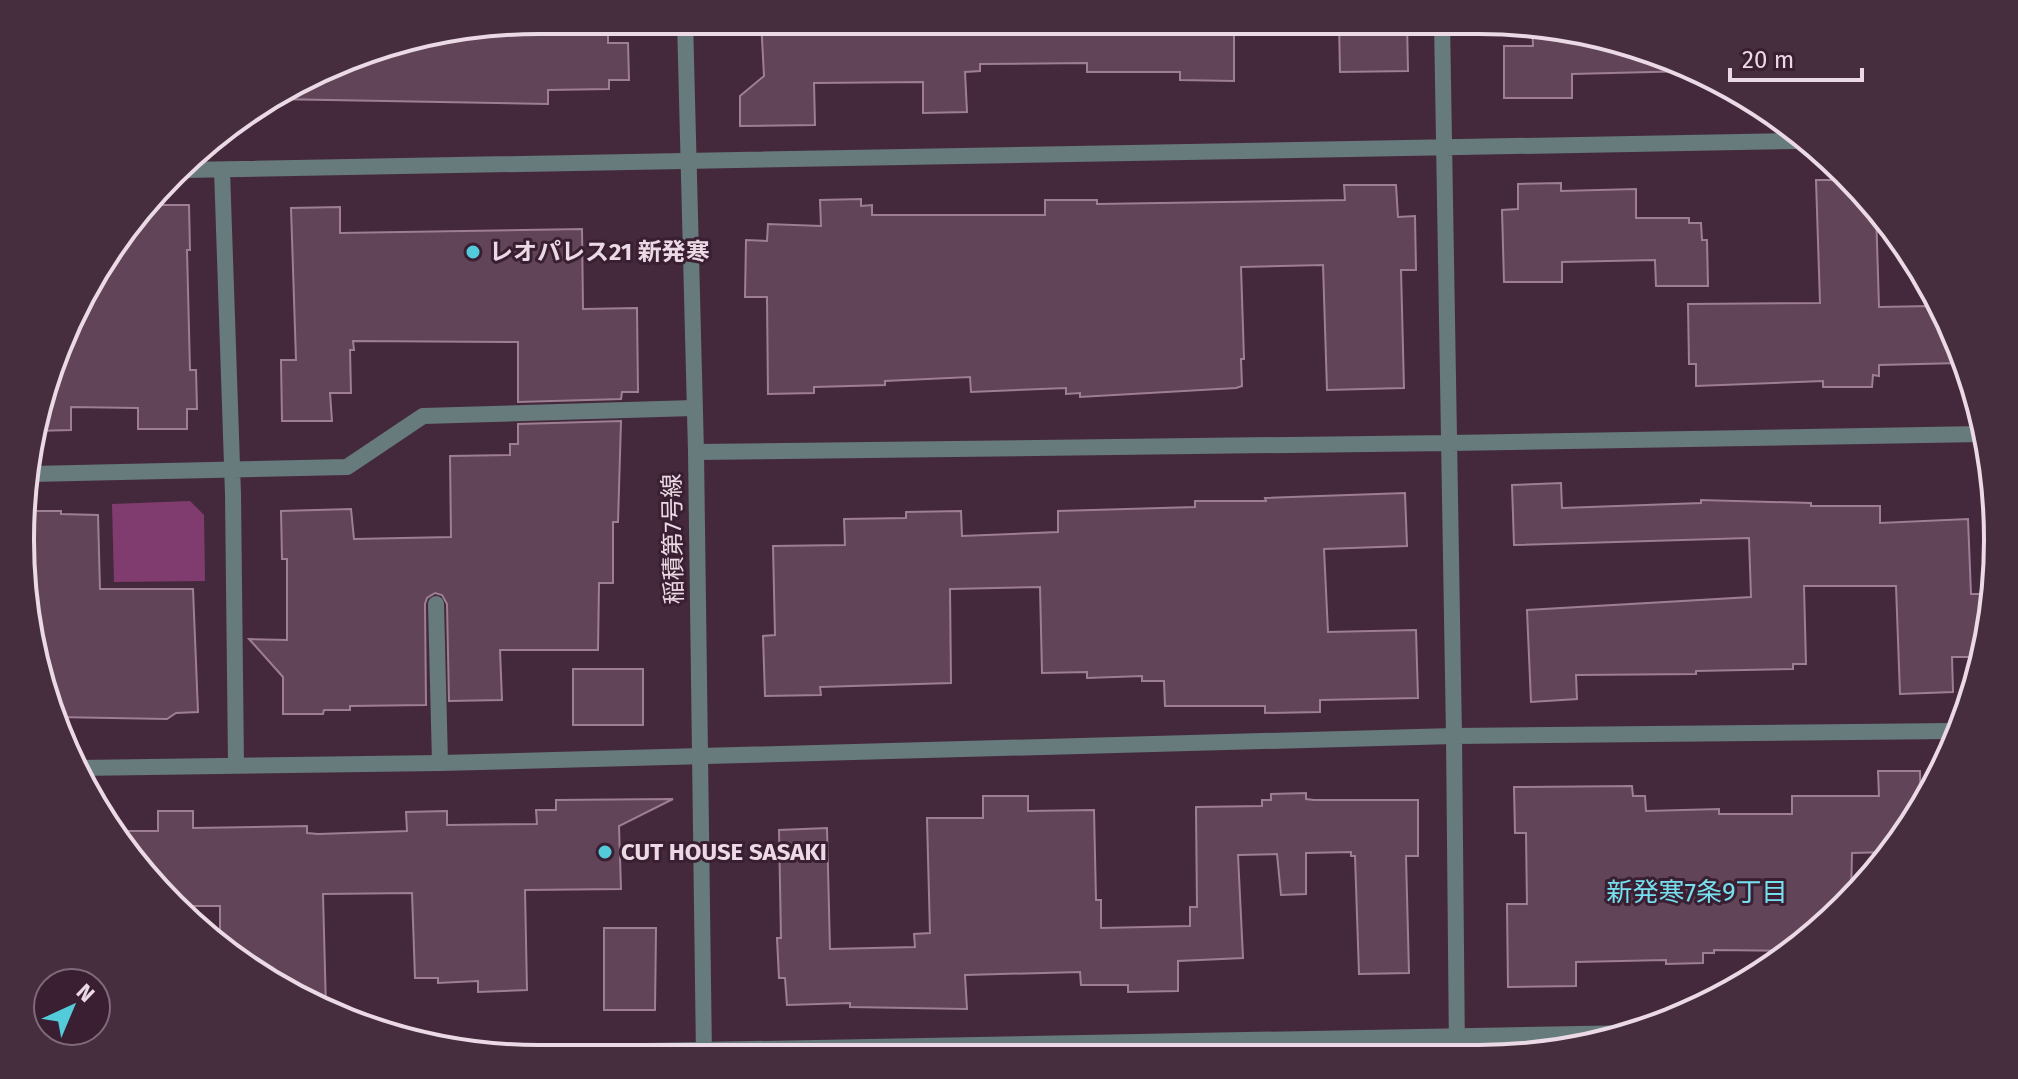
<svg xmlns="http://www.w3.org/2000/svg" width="2018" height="1079" viewBox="0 0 2018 1079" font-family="'Fira Sans','Noto Sans JP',sans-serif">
  <rect width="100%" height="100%" fill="#44293c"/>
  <path fill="#813c6f" d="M190,501l14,14 1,66 -91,1 -2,-78z"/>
  <path fill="#614458" stroke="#9e7e93" stroke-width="2" d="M761,20l473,1v60l-54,-1v-8h-93v-9l-107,1v7l-15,1 2,40 -44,1v-31l-109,1 1,42 -75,1v-30l24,-20z
    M1407,22l1,49 -68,1 -1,-49z
    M1532,24l81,14 79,33 -120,3v24h-68v-52h29z
    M488,28v3l58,-2v4h62v10h20l1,37h-20v9l-61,1v14l-272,-5 96,-51z
    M1816,180h25l35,30 3,97 52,-1 29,57 -81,2v11l-6,-1 -1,12h-49v-6l-127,5v-22h-7l-1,-60 132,-1z
    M1561,183v8l75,-2v29h53v5h12l1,17h5l1,46h-52l-1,-26 -93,2v20h-58l-2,-72 16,-1v-25z
    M1344,185h52l2,32 17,-1 1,54h-15l3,118 -77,2 -4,-125 -82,2 3,92h-3l1,27 -6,2 -156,9v-4l-14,1v-6l-95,4 -1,-15 -85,4v4l-71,2v6l-46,1 -1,-97h-22l1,-57 21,1 1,-17 53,2 -1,-26 41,-1v7l11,-1v10h173v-15h52v4l248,-4z
    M150,205h39l1,45h-3l3,120h6l1,39h-10v20h-49v-21l-67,-1v23l-36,1 3,-26 69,-154z
    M340,207v26l242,-4 1,80 54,-1 1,84h-16l-1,7 -103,3v-60l-165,-1 1,9h-4l1,43h-21l2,28h-50l-1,-61h15l-5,-152z
    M621,421l-3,101h-5v61h-14l-1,67h-98l2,50 -53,1 -2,-97 -5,-9 -7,-2 -8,5 -2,6 1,101 -76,1v4h-26l-1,4h-40v-37l-34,-38 38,1v-81h-5l-1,-48 70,-2 3,30 97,-2 -1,-81 60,-1v-11h8v-20z
    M1561,483l1,25 139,-5v-3l110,3v3h69v17l88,-4 3,75h22l1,13 -17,50h-25l1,35 -53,2 -4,-108h-92l2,78h-13v5l-97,2v3l-120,1 1,24 -46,3 -4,-92 224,-13 -2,-59 -235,7 -2,-60z
    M1405,493l2,53 -83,3 4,83 88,-2 2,68 -98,2v12l-55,1v-7h-100l-1,-25h-22v-5l-55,2v-6l-45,1 -2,-86 -90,2 1,94 -131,4 1,8 -56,1 -2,-60 12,-1 -2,-89 72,-1 -1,-26 62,-1v-6l55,-1 1,25 96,-4v-21l137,-4v-6h71l-1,-3z
    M27,511h34v3l37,1 2,74h93l5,123 -22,1 -9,6 -112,-2 -34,-142z
    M573,669h70v56h-70z
    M1878,771h42l1,39 -31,42 -38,1 -1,45 -61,53 -76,-1v3h-11v10l-37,1v-4l-90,2v24l-68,1 -1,-83h20l-1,-71h-11l-1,-46 118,-1 1,10h12l1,15 73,-2v5h73v-18h87z
    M1306,793v6l8,1h104v56h-12l3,117 -50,1 -4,-118h-4v-4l-45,1v41l-25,1 -4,-41 -39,1 5,103 -65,3v30l-50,1v-7h-47l-1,-13 -115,3 2,34 -117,-2v-4l-63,2 -2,-27h-6l-2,-40h4l-2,-108 48,-2 3,121 85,-2 -1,-13 16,-1 -3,-115h56v-22h45v15l66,-1 2,90h5v28l89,-2v-19h7l-1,-100 66,-1v-6h9v-6z
    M673,799l-54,27 2,63 -96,1 2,100 -49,2v-11l-40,2v-5h-23l-3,-85 -89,1 3,115 -46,-19 -60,-50v-34h-42l-29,-24 -32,-51h41v-20h35v17l114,-2v7l11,1 89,-3 -1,-19 41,-1v14l90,-1 -1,-14h20v-10z
    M604,928h52l-1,82h-51z"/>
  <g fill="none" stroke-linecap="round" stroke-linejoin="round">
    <path stroke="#677a7c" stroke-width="16" d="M436,604l4,159"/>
    <path stroke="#677a7c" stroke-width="16" d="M1442,21l12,715 3,319
      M183,170l1613,-29
      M222,170l11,324 3,271
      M696,452l753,-9 533,-9
      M31,474l316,-7 76,-51 271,-8
      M78,768l362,-5 1014,-27 498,-5
      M480,1054l1156,-21"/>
    <path stroke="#677a7c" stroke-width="16" d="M685,20l11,432 8,605"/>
  </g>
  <g fill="#53cbda" stroke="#391f31" stroke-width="3">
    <circle cx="473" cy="252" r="8"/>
    <circle cx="605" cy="852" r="8"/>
  </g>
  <g text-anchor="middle" stroke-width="6" stroke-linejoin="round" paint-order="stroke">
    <g font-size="24" font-weight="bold" fill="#ebdae5" stroke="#391f31" text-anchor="start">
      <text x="489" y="260">レオパレス21 新発寒</text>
      <text x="621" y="860">CUT HOUSE SASAKI</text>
    </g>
    <g font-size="24" fill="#ebdae5" stroke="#391f31">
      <text transform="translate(673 539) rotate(-91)" y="8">稲積第7号線</text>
    </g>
    <g font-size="26" fill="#76e0ef" stroke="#391f31">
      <text x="1697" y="901">新発寒7条9丁目</text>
    </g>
  </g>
  <path d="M0 0H2018V1079H0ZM539 34H1479A505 505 0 0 1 1984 539V540A505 505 0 0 1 1479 1045H539A505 505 0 0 1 34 540V539A505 505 0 0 1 539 34Z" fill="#472e3f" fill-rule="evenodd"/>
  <path fill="none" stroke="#ebdae5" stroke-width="4" d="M539 34H1479A505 505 0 0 1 1984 539V540A505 505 0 0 1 1479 1045H539A505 505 0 0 1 34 540V539A505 505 0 0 1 539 34Z"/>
  <g transform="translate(72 1007) rotate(44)"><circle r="38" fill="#391f31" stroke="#806a79" stroke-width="2"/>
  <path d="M0-6L14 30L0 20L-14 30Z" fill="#53cbda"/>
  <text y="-12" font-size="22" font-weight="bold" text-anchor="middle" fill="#ebdae5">N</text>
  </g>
  <path d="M1730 68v12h132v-12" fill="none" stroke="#ebdae5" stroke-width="4"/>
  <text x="1742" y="68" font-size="24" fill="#ebdae5" stroke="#391f31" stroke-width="6" paint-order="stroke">20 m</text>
</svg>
